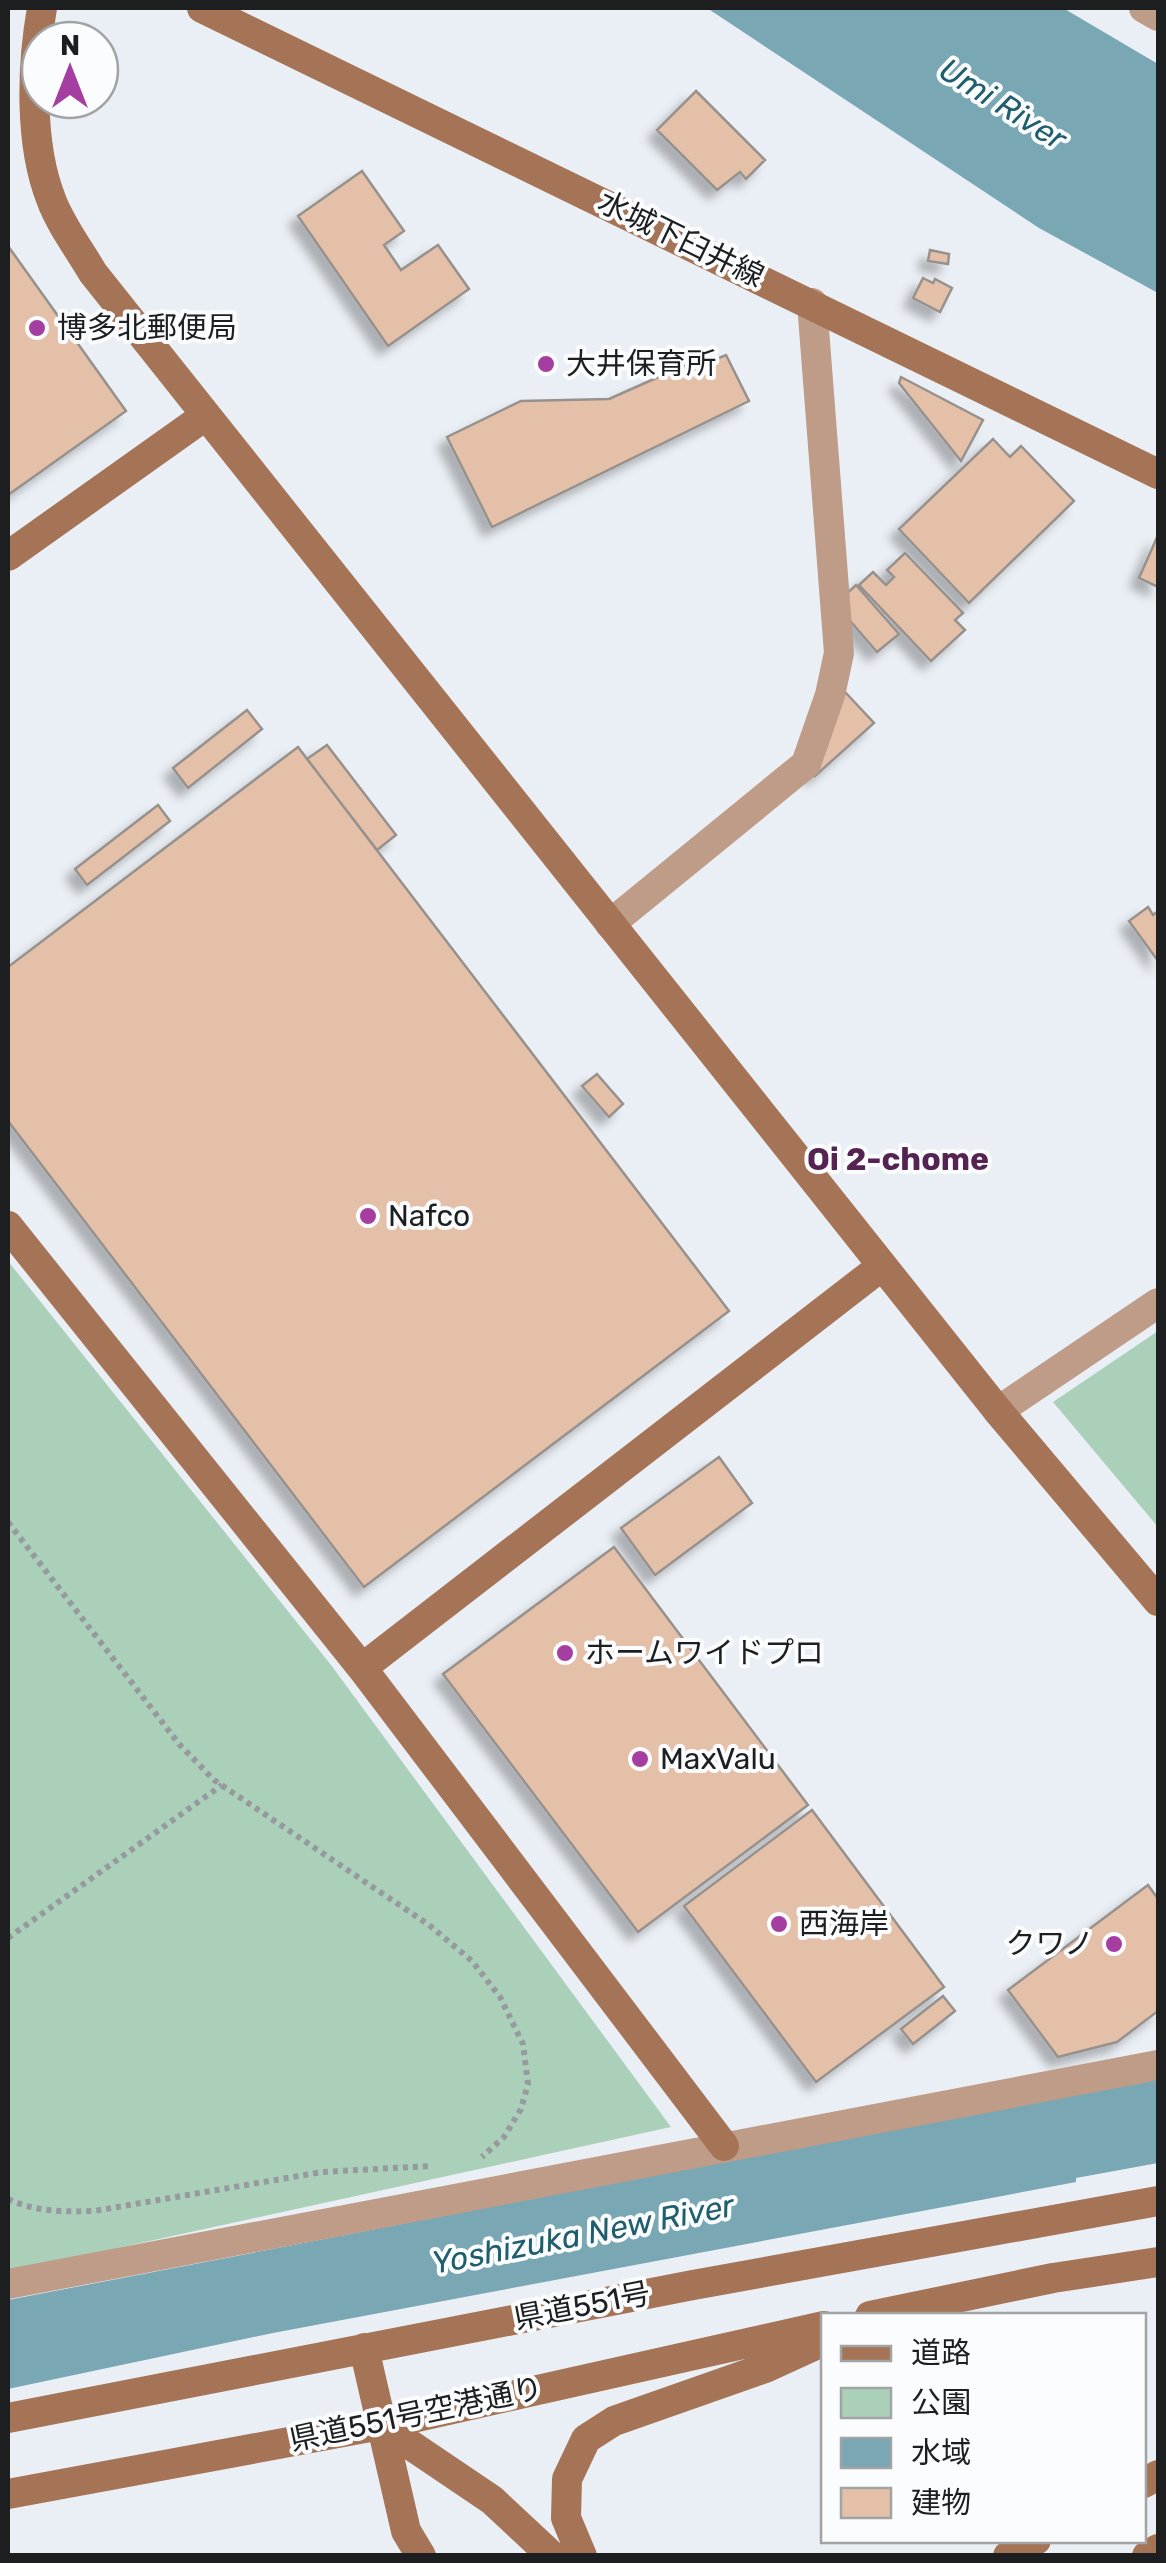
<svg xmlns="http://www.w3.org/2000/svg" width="1166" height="2563" viewBox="0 0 1166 2563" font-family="Rubik,'Noto Sans JP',sans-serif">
  <defs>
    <filter id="shadow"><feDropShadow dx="-9" dy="9" stdDeviation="5" flood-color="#0004"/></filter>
  </defs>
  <rect width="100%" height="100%" fill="#eaeff5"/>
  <path fill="#abd0ba" d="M8,1261l323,404 340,462 -663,145z
    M1158,1331v196l-105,-125z"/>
  <path fill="#79a7b4" d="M707,8h356l95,56v229l-119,-65z
    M1158,2078v85l-82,15v4l-803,151 -265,56v-89z"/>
  <path fill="#e4c0a8" stroke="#97918d" stroke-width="2.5" filter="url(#shadow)" d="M696,91l69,69 -19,19 -6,-7 -23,18 -60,-60z
    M362,171l42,60 -20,14 17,25 37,-25 31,44 -81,57 -90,-130z
    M8,246l118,165 -118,84z
    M930,250l19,4 -1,10 -20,-3z
    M923,278l10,5 2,-4 17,9 -12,24 -27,-14z
    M726,355l23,46 -257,126 -45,-90 74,-36 88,-2 97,-43 3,6z
    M901,377l82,43 -22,41 -62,-78z
    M993,439l17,18 11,-11 53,55 -105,102 -70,-74z
    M1158,535v52l-19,-9z
    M905,553l58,60 -8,7 10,10 -34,31 -72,-76 14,-13 13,13 8,-8 -7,-7z
    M856,585l43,49 -22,18 -32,-37 -2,-18z
    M846,693l28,30 -59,53 -4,-6 22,-68z
    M247,710l15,19 -74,59 -15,-20z
    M327,745l69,90 -19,15 -70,-91z
    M298,747l431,564 -365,276 -356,-466v-154z
    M158,805l12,16 -83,64 -12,-16z
    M1148,907l5,8 5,-4v50l-29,-40z
    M597,1074l26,30 -14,13 -27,-31z
    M719,1457l33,46 -97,72 -34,-47z
    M614,1547l194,258 -170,127 -195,-258z
    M812,1810l132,177 -128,95 -132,-176z
    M1148,1885l10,14v112l-41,31 -59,15 -50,-67z
    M943,1996l12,15 -42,33 -12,-15z"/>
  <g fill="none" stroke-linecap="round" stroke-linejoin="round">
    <path stroke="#969a9e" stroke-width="6" stroke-dasharray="5 5" stroke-linecap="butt" d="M8,1522l171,222 35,36 215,145 43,36 28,36 23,47 5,40 -7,25 -17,28 -22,20
      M8,1938l214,-153
      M8,2199c28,13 56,13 86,12l228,-39 108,-6"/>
    <path stroke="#bf9c88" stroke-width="30" d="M1144,8l14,8
      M610,924l196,-160 24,-69 9,-42 -27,-350
      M998,1411l160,-108
      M8,2284l1150,-219"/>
    <path stroke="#a57355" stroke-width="30" d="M42,8c-10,57 -13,135 9,191 9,25 28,50 42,74l905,1138 160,190
      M202,8l956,466
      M8,556l197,-140
      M8,1226l354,442 362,478
      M362,1668l520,-402
      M870,2316l183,-38 105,-16
      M364,2348l42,183 15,25
      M8,2418l685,-133 465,-84
      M381,2425l111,75 60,56
      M1144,2483l14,-8
      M8,2494l373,-69 443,-99
      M582,2556l-16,-38 1,-39 19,-40 28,-18 151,-53 59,-27
      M1008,2556l28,-16
      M1147,2556l11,-7"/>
  </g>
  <g fill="#a53ea1" stroke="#fafcfe" stroke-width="4">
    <circle cx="37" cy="328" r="10"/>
    <circle cx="546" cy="364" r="10"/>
    <circle cx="368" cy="1216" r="10"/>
    <circle cx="565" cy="1653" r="10"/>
    <circle cx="640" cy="1759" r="10"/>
    <circle cx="779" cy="1924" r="10"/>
    <circle cx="1114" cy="1944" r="10"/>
  </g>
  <g text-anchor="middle" stroke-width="8" stroke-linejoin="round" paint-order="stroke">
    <g font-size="30" fill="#1c1e1f" stroke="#fafcfe">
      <text transform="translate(681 239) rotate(26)" y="10">水城下臼井線</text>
      <text transform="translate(582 2306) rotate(-11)" y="10">県道551号</text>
      <text transform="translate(416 2414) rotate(-12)" y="10">県道551号空港通り</text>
    </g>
    <g font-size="30" fill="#1c1e1f" stroke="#fafcfe" text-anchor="start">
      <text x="57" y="338">博多北郵便局</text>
      <text x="566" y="374">大井保育所</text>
      <text x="388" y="1226">Nafco</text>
      <text x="585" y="1663">ホームワイドプロ</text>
      <text x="660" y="1769">MaxValu</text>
      <text x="799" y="1934">西海岸</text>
      <text x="1094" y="1954" text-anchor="end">クワノ</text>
    </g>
    <g font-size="32" font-style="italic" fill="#205e6d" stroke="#fafcfe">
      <text transform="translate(1003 104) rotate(32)" y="11">Umi River</text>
      <text transform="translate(583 2234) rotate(-11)" y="11">Yoshizuka New River</text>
    </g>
    <g font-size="32" font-weight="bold" fill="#552352" stroke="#fafcfe">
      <text x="898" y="1170">Oi 2-chome</text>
    </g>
  </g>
  <rect width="1166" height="2563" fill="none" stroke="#1c1e1f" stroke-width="20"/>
  <rect x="821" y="2313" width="325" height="230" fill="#fafcfe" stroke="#a1a3a5" stroke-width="2.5"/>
  <rect x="841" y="2346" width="50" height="15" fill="#a57355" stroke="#a1a3a5" stroke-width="2.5"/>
  <text x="911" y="2363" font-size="30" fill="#1c1e1f">道路</text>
  <rect x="841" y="2388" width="50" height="30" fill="#abd0ba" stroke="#a1a3a5" stroke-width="2.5"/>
  <text x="911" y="2413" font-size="30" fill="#1c1e1f">公園</text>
  <rect x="841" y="2438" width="50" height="30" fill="#79a7b4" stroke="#a1a3a5" stroke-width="2.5"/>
  <text x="911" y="2463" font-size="30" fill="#1c1e1f">水域</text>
  <rect x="841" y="2488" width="50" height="30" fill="#e4c0a8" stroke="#a1a3a5" stroke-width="2.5"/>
  <text x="911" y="2513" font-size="30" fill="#1c1e1f">建物</text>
  <g transform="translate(70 70)"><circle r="48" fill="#fafcfe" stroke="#a1a3a5" stroke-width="2.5"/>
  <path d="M0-8L18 38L0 25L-18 38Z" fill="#a53ea1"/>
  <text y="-15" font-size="28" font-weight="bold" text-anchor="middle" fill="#1c1e1f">N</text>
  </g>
</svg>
